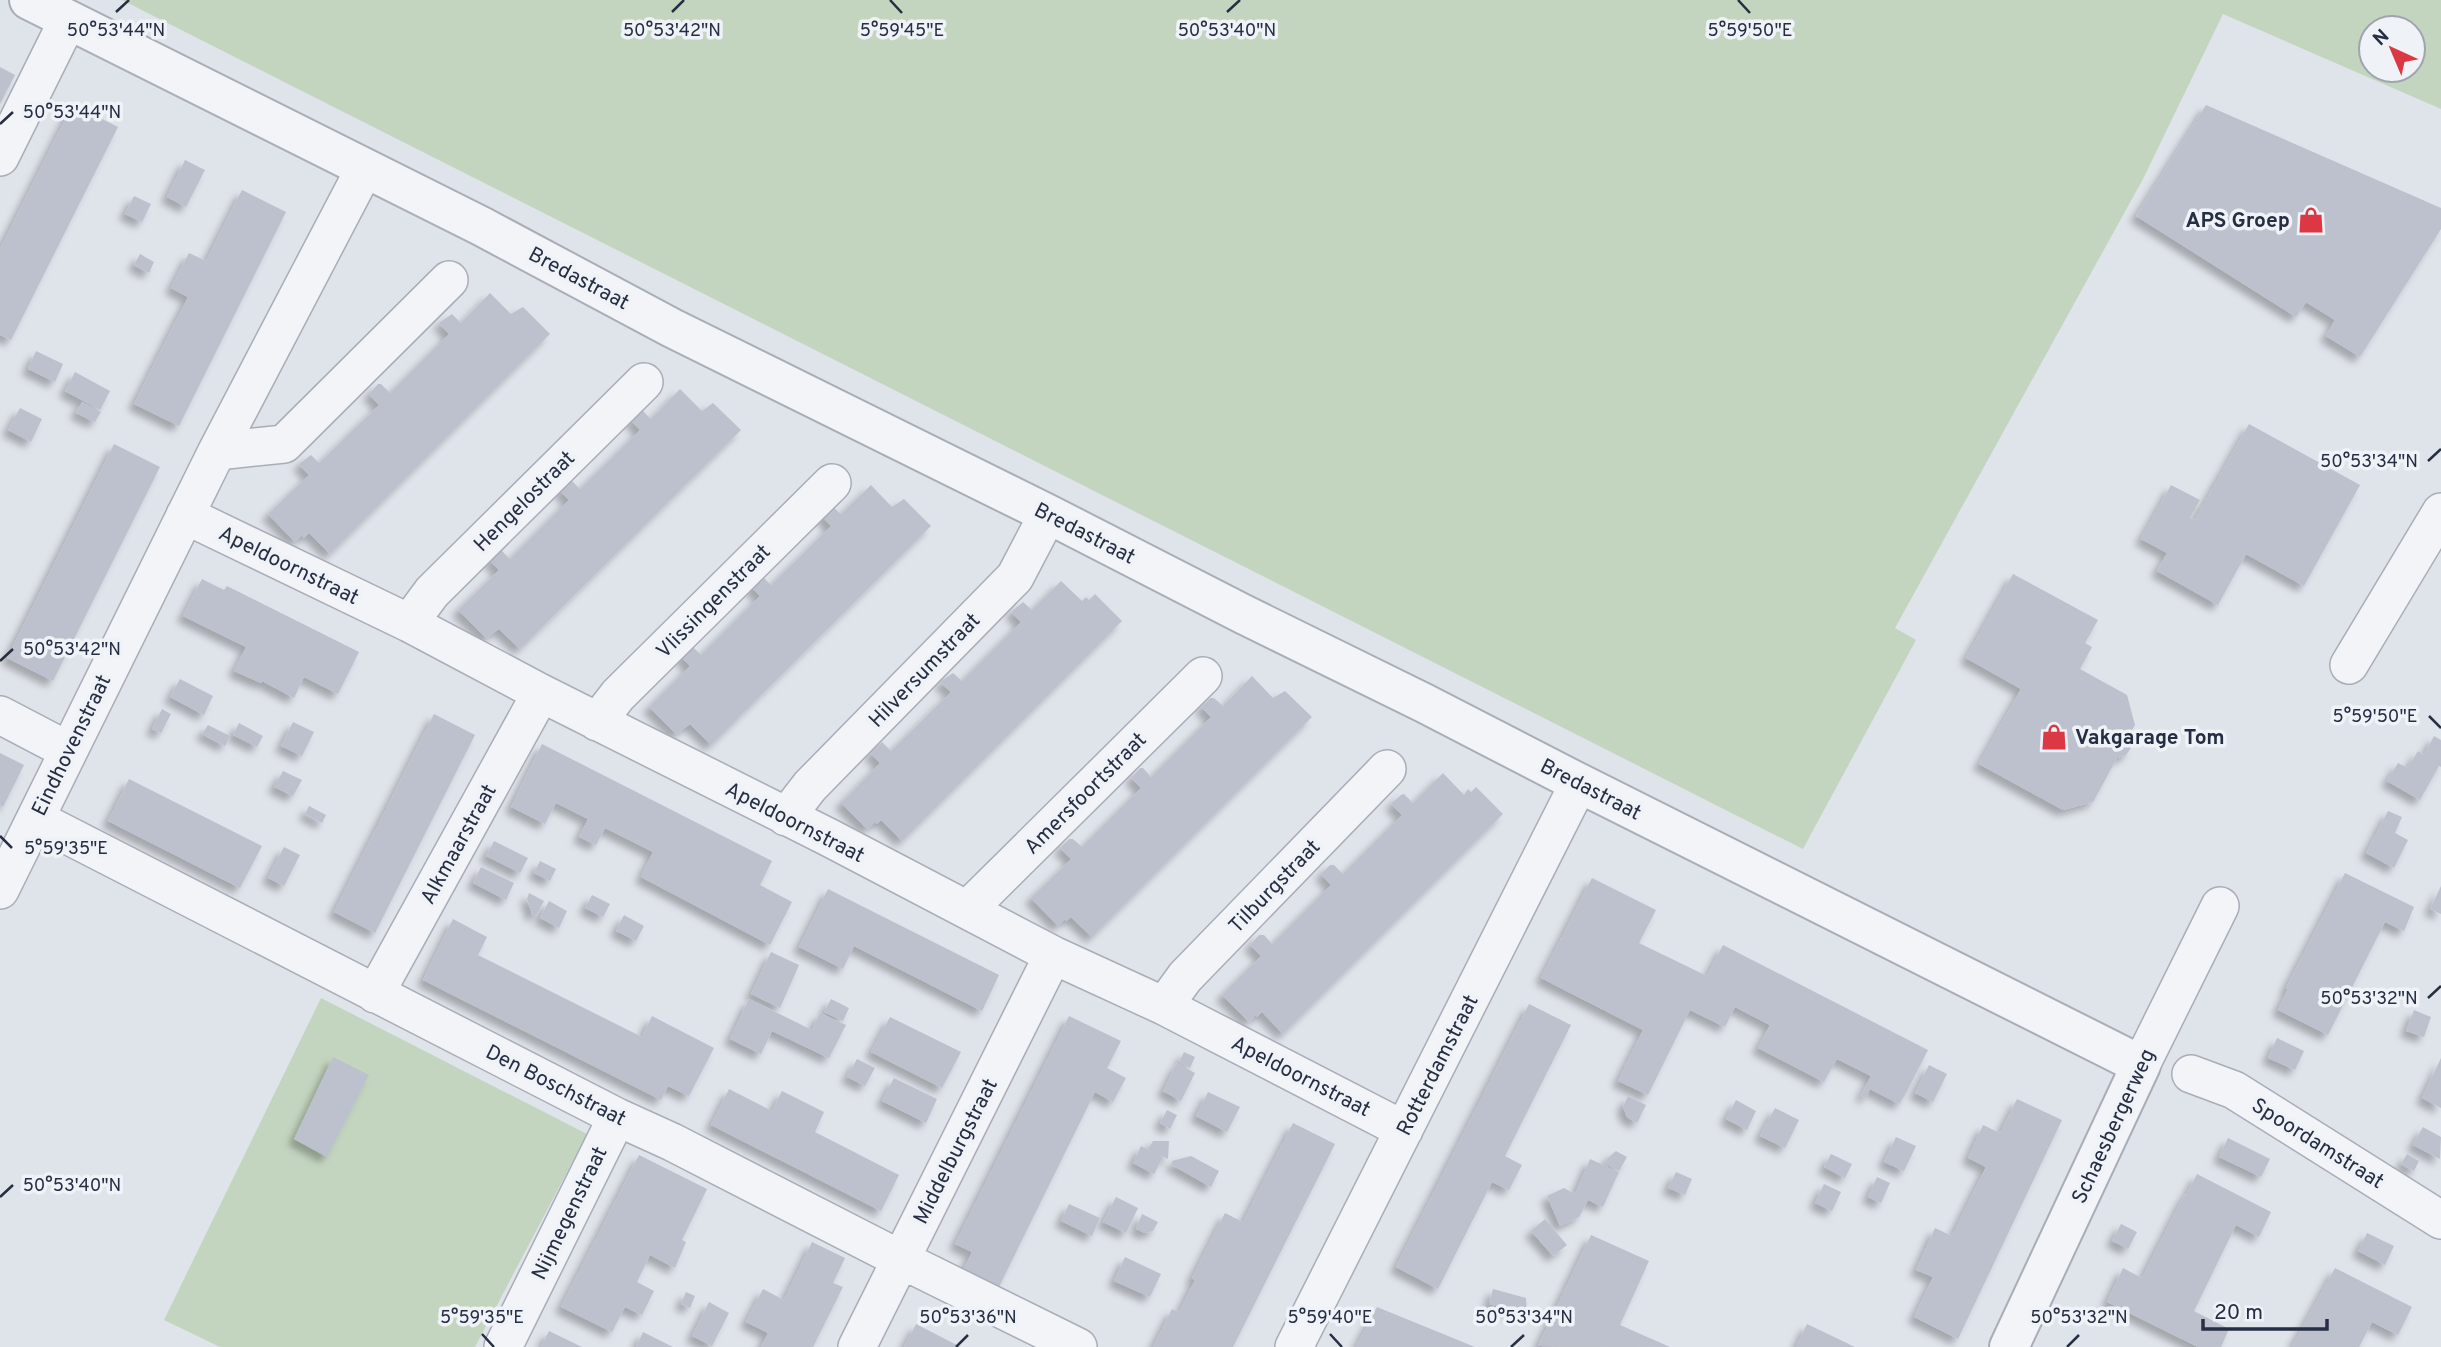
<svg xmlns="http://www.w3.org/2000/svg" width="2441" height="1347" viewBox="0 0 2441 1347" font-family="Overpass,sans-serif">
  <defs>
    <filter id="shadow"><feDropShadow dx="-6" dy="6" stdDeviation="3.5" flood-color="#0004"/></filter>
  </defs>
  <rect width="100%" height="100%" fill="#dfe3ea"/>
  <path fill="#c3d5bf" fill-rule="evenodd" d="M122,0h2319v109l-218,-95 -80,165 -248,449 21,12 -113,209zM2371,28h42v42h-42z
    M321,998l266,136 -112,213h-255l-56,-27z"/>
  <path fill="#bcc1cd" filter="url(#shadow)" d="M0,67l15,8 -15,29z
    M73,104l45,23 -107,213 -11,-5v-86z
    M2206,105l235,103v21l-81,128 -34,-21 9,-16 -29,-18 -10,15 -160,-101z
    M185,160l20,10 -19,37 -19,-10z
    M242,190l44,22 -107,214 -45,-22 54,-107 -17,-9 18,-35 17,8z
    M134,196l17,8 -9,18 -17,-8z
    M140,254l14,8 -5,11 -15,-8z
    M490,293l21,21 12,-7 27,27 -220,220 -21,-21 -5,5 -2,-3 -7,7 -27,-28 41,-39 -10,-11 12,-9 8,8 60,-58 -10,-11 9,-10h3l9,9 59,-59 -10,-11 13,-9 9,9z
    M36,351l27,13 -8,18 -27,-13z
    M75,372l35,19 -10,19 -35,-19z
    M680,389l22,22 11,-8 28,27 -221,219 -21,-20 -13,9 -28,-28 41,-40 -10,-10 12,-10 9,9 59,-59 -10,-10 12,-10 9,9 60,-59 -10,-11 12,-9 9,9z
    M82,402l19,10 -6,10 -19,-9z
    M20,408l22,11 -11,23 -23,-12z
    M2249,424l111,61 -56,101 -58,-32 -28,51 -61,-34 10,-18 -26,-14 30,-54 29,15 -10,18 5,2z
    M114,444l46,23 -107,214 -46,-23z
    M871,485l21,22 12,-8 27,27 -220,219 -21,-21 -14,10 -27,-27 41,-41 -10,-10 12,-10 9,9 59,-59 -10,-10 12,-10 9,9 60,-59 -10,-11 11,-9 9,8z
    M2013,574l85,46 -13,23 7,4 -12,22 47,26 8,30 -8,13 4,10 -5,7 -9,3 -24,44 -30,8 -84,-46 42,-75 -55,-31z
    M202,579l22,11 3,-4 132,66 -21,42 -34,-17 -10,21 -32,-17 -1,2 -27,-12 12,-24 -63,-31z
    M1061,581l21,20 4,-4 3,3 6,-6 27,27 -220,220 -21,-21 -4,4 -2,-2 -8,7 -26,-26 39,-40 -10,-10 12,-11 9,9 60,-59 -11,-10 13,-9 9,8 59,-59 -10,-10 12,-10 9,8z
    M1252,676l21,22 12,-7 27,26 -220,220 -21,-20 -5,4 -1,-2 -7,7 -27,-28 40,-39 -11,-11 9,-9h4l9,8 59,-59 -10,-10 9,-10h3l8,9 60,-60 -10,-10 9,-9h4l9,8z
    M180,679l33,17 -9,19 -34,-18z
    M162,709l9,5 -10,19 -9,-4z
    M434,714l41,21 -100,198 -41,-21z
    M293,722l21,10 -12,24 -21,-10z
    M239,723l24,13 -6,11 -24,-12z
    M208,725l22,11 -5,10 -23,-12z
    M2434,736l7,4v27l-2,-1 -19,34 -33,-19 11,-18 10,5 10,-17 6,4z
    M542,744l230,117 -12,24 32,17 -22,43 -129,-68 12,-25 -48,-24 -9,17 -17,-8 9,-18 -32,-16 -11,21 -34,-17z
    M0,753l24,12 -21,42 -3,-2z
    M283,771l19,9 -9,16 -19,-9z
    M1443,773l21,22 4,-6 3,3 5,-5 27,27 -220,220 -21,-22 -5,5 -2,-2 -6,7 -27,-27 39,-39 -11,-11 9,-10h5l8,9 59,-59 -10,-11 9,-9h4l9,9 59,-59 -11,-11 10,-9 3,-1 9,9z
    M129,779l133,67 -22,42 -132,-67z
    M309,806l17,9 -4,8 -17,-9z
    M2388,811l14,6 -7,16 13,7 -14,28 -28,-15z
    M494,841l34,17 -8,15 -34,-17z
    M284,847l16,8 -16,31 -16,-8z
    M540,861l16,8 -6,12 -16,-8z
    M481,867l33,16 -8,17 -33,-17z
    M2345,873l69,34 -10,24 -19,-9 -57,113 -50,-25 10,-21 -2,-1z
    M1592,878l64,32 -17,33 68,33 16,-31 205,105 -23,45 -6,9 -29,-15 -4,9 -5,-3 10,-19 -34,-17 -13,23 -66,-34 12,-23 -35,-18 -10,20 -35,-17 -42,85 -30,-14 25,-51 -102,-52z
    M2441,886v28l-11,-5z
    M828,889l171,86 -17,36 -128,-65 -11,23 -44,-22z
    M529,893l15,8 -8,15 -4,-2 -5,-15z
    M592,895l18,9 -7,13 -18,-9z
    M549,901l18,10 -8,17 -19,-10z
    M624,915l20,11 -8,15 -20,-10z
    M453,919l34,18 -9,18 164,82 10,-21 62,32 -25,48 -21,-10 -7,14 -238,-120z
    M771,952l28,13 -19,43 -29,-14z
    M749,999l63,31 8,-17 26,12 -17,33 -57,-27 -11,23 -31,-15z
    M831,999l18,9 -6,13 -19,-9z
    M1529,1004l42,21 -66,131 17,9 -13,25 -17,-8 -54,107 -42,-22z
    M2414,1010l17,7 -7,20 -18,-6z
    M1069,1016l52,25 -14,27 19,10 -13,24 -18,-10 -98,199 -35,-18 10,-21 -17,-8z
    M890,1017l71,35 -19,36 -71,-36z
    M2277,1038l27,13 -9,19 -27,-12z
    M1184,1052l11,5 -5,11 -11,-6z
    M333,1057l36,18 -42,82 -33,-18z
    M2441,1058v50l-19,-10z
    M857,1059l18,9 -10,18 -18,-9z
    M1177,1063l18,10 -14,28 -18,-10z
    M1929,1065l18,9 -14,28 -18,-9z
    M894,1078l43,21 -11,24 -44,-22z
    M729,1089l43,22 10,-20 42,21 -9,20 84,43 -18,36 -170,-86z
    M1208,1092l32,15 -13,25 -31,-16z
    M1628,1096l18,9 -9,18 -10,-6 -4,-10z
    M2017,1099l45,21 -104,219 -44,-22 19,-40 -17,-7 19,-42 17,8 34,-69 -18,-9 15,-33 17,8z
    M1736,1100l20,11 -9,19 -21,-11z
    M1775,1108l24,12 -14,28 -25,-12z
    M1167,1110l10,5 -7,14 -10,-6z
    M1293,1123l42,21 -102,203h-80l19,-38 7,3 16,-32 -3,-2 33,-65 18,9z
    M2423,1127l18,10 -1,22 -27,-14z
    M1896,1137l20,9 -12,25 -20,-9z
    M2228,1138l42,21 -9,18 -42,-20z
    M1153,1141h16l-1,18 -20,-10z
    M1141,1146l22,11 -9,17 -21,-11z
    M1616,1151l11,6 -8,14 -14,-7 3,-6z
    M1831,1154l21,10 -7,14 -21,-11z
    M2407,1154l12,7 -5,10 -13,-7z
    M639,1155l68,34 -25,51 4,2 -11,26 -25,-13 -13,27 17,9 -12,24 -17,-8 -13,25 -51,-25z
    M1191,1156l28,15 -8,16 -39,-22v-4z
    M1590,1159l29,13 -16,35 -15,-7 -9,17 -19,9 -13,-30 17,-8 11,6z
    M1676,1172l16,7 -7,16 -17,-7z
    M2197,1174l74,38 -12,25 -23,-12 -42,86 35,18 -8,18h-23l-91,-45 16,-34 19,10 43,-84 1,1z
    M1877,1177l13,6 -9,20 -13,-6z
    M1824,1184l17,8 -9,19 -17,-8z
    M1116,1197l22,11 -12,25 -23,-11z
    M1069,1204l31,14 -8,18 -31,-15z
    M1142,1214l16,8 -5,9 -8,2 -9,-4z
    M1545,1219l22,26 -14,11 -22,-25z
    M2121,1224l16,8 -9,17 -16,-8z
    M2367,1233l27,13 -9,19 -27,-14z
    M1591,1235l58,26 -29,64 50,22 -132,-1z
    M812,1242l33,16 -12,25 10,4 -30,60h-52l7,-14 -22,-11 17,-33 21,11z
    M1125,1257l36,17 -11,23 -36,-16z
    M2335,1268l77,39 -14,28 -26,-13 -13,25h-67z
    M1493,1289l33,9 1,17 -38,-11z
    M686,1292l9,4 -5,12 -9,-4z
    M709,1302l20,11 -17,33 -20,-10z
    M1377,1307l98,40h-119z
    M916,1324l33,17 12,6h-57z
    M1807,1324l48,23h-59z
    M549,1331l33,16h-41z
    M643,1332l30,15h-37z"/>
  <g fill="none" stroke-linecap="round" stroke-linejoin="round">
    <g stroke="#a8adb8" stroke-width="40">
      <path id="minor" d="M0,157l68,-137
        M217,451l67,-7 165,-164
        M185,515l224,108 132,70 287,144 225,118 111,51 240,124
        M409,623l23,-31 212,-210
        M2349,665l92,-153
        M0,715l67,35
        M597,722l21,-27 214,-212
        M786,817l24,-31 205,-209 33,-63
        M36,819l581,298 55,25 228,117 178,88
        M0,890l217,-439 148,-283
        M967,910l236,-234
        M375,994l166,-301
        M1164,1006l21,-29 202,-208
        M2141,1065l79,-159
        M2191,1074l43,16 207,130
        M503,1347l114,-230
        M857,1347l196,-392
        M1294,1347l285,-564"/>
    </g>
    <g stroke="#a8adb8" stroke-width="42">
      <path id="tertiary" d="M29,0l452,226 191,102 376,186 195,100 181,89 155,80 562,282 -132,282"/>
    </g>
    <use href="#minor" stroke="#f2f4f8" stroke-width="37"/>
    <use href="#tertiary" stroke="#f2f4f8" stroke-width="38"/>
  </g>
  <path fill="none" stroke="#262e43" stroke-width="2.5" d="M890,0l12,13M1738,0l12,13M116,12l13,-12M672,12l12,-12M1227,12l13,-12M0,124l13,-12M2428,461l13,-12M0,661l13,-12M2429,716l12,12M0,836l12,12M2428,998l13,-12M0,1197l13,-12M482,1334l12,13M1330,1334l12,13M956,1347l12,-12M1511,1347l13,-12M2067,1347l12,-12"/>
  <defs>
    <g id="shop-bare" transform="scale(2.1)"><path d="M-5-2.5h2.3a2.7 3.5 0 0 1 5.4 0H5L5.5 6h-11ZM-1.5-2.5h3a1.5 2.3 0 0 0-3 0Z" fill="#db3844" stroke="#eff2f7" stroke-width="2.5" paint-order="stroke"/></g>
  </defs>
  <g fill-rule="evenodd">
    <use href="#shop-bare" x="2311" y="220"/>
    <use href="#shop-bare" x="2054" y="737"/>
  </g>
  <g text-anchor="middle" stroke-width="7" stroke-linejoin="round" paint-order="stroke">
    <g font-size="21" font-weight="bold" fill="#262e43" stroke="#eff2f7" text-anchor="end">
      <text x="2290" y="227">APS Groep</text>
      <text x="2075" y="744" text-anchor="start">Vakgarage Tom</text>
    </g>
    <g font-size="21" fill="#262e43" stroke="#eff2f7">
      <text transform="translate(579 278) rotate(28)" y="7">Bredastraat</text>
      <text transform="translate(524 501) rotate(-45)" y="7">Hengelostraat</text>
      <text transform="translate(1085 533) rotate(27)" y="7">Bredastraat</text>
      <text transform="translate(289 565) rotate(26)" y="7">Apeldoornstraat</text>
      <text transform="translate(713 601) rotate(-45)" y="7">Vlissingenstraat</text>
      <text transform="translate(924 670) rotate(-46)" y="7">Hilversumstraat</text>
      <text transform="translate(71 745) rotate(-64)" y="7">Eindhovenstraat</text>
      <text transform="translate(1591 789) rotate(27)" y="7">Bredastraat</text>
      <text transform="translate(1085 793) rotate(-45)" y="7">Amersfoortstraat</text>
      <text transform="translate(795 822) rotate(27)" y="7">Apeldoornstraat</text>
      <text transform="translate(458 844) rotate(-61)" y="7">Alkmaarstraat</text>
      <text transform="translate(1274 886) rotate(-46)" y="7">Tilburgstraat</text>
      <text transform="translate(1437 1065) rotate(-63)" y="7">Rotterdamstraat</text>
      <text transform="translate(1301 1076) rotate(27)" y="7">Apeldoornstraat</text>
      <text transform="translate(556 1085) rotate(27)" y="7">Den Boschstraat</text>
      <text transform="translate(2113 1126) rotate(-65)" y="7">Schaesbergerweg</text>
      <text transform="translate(2318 1143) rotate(32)" y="7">Spoordamstraat</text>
      <text transform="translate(955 1151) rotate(-63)" y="7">Middelburgstraat</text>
      <text transform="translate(569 1213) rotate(-64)" y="7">Nijmegenstraat</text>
    </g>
  </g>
  <g font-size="18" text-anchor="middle" fill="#262e43" stroke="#eff2f7" stroke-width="7" stroke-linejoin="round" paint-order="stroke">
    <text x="116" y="36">50°53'44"N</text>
    <text x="672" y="36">50°53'42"N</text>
    <text x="1227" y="36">50°53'40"N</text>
    <text x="902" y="36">5°59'45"E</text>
    <text x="1750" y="36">5°59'50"E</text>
    <text x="72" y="118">50°53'44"N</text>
    <text x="2369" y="467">50°53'34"N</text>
    <text x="72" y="655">50°53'42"N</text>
    <text x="2375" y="722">5°59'50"E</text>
    <text x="66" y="854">5°59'35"E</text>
    <text x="2369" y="1004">50°53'32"N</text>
    <text x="72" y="1191">50°53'40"N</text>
    <text x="482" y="1323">5°59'35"E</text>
    <text x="1330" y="1323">5°59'40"E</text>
    <text x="968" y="1323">50°53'36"N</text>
    <text x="1524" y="1323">50°53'34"N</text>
    <text x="2079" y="1323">50°53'32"N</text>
  </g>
  <g transform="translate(2392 49) rotate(316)"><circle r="33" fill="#eff2f7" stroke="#9fa4af" stroke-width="2"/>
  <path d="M0-5L12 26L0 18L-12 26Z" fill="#db3844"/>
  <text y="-10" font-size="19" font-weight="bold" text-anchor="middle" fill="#262e43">N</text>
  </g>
  <path d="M2203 1319v10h124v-10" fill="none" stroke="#262e43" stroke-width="3.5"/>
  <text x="2214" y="1319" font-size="21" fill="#262e43" stroke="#eff2f7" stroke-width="5" paint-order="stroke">20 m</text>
</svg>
